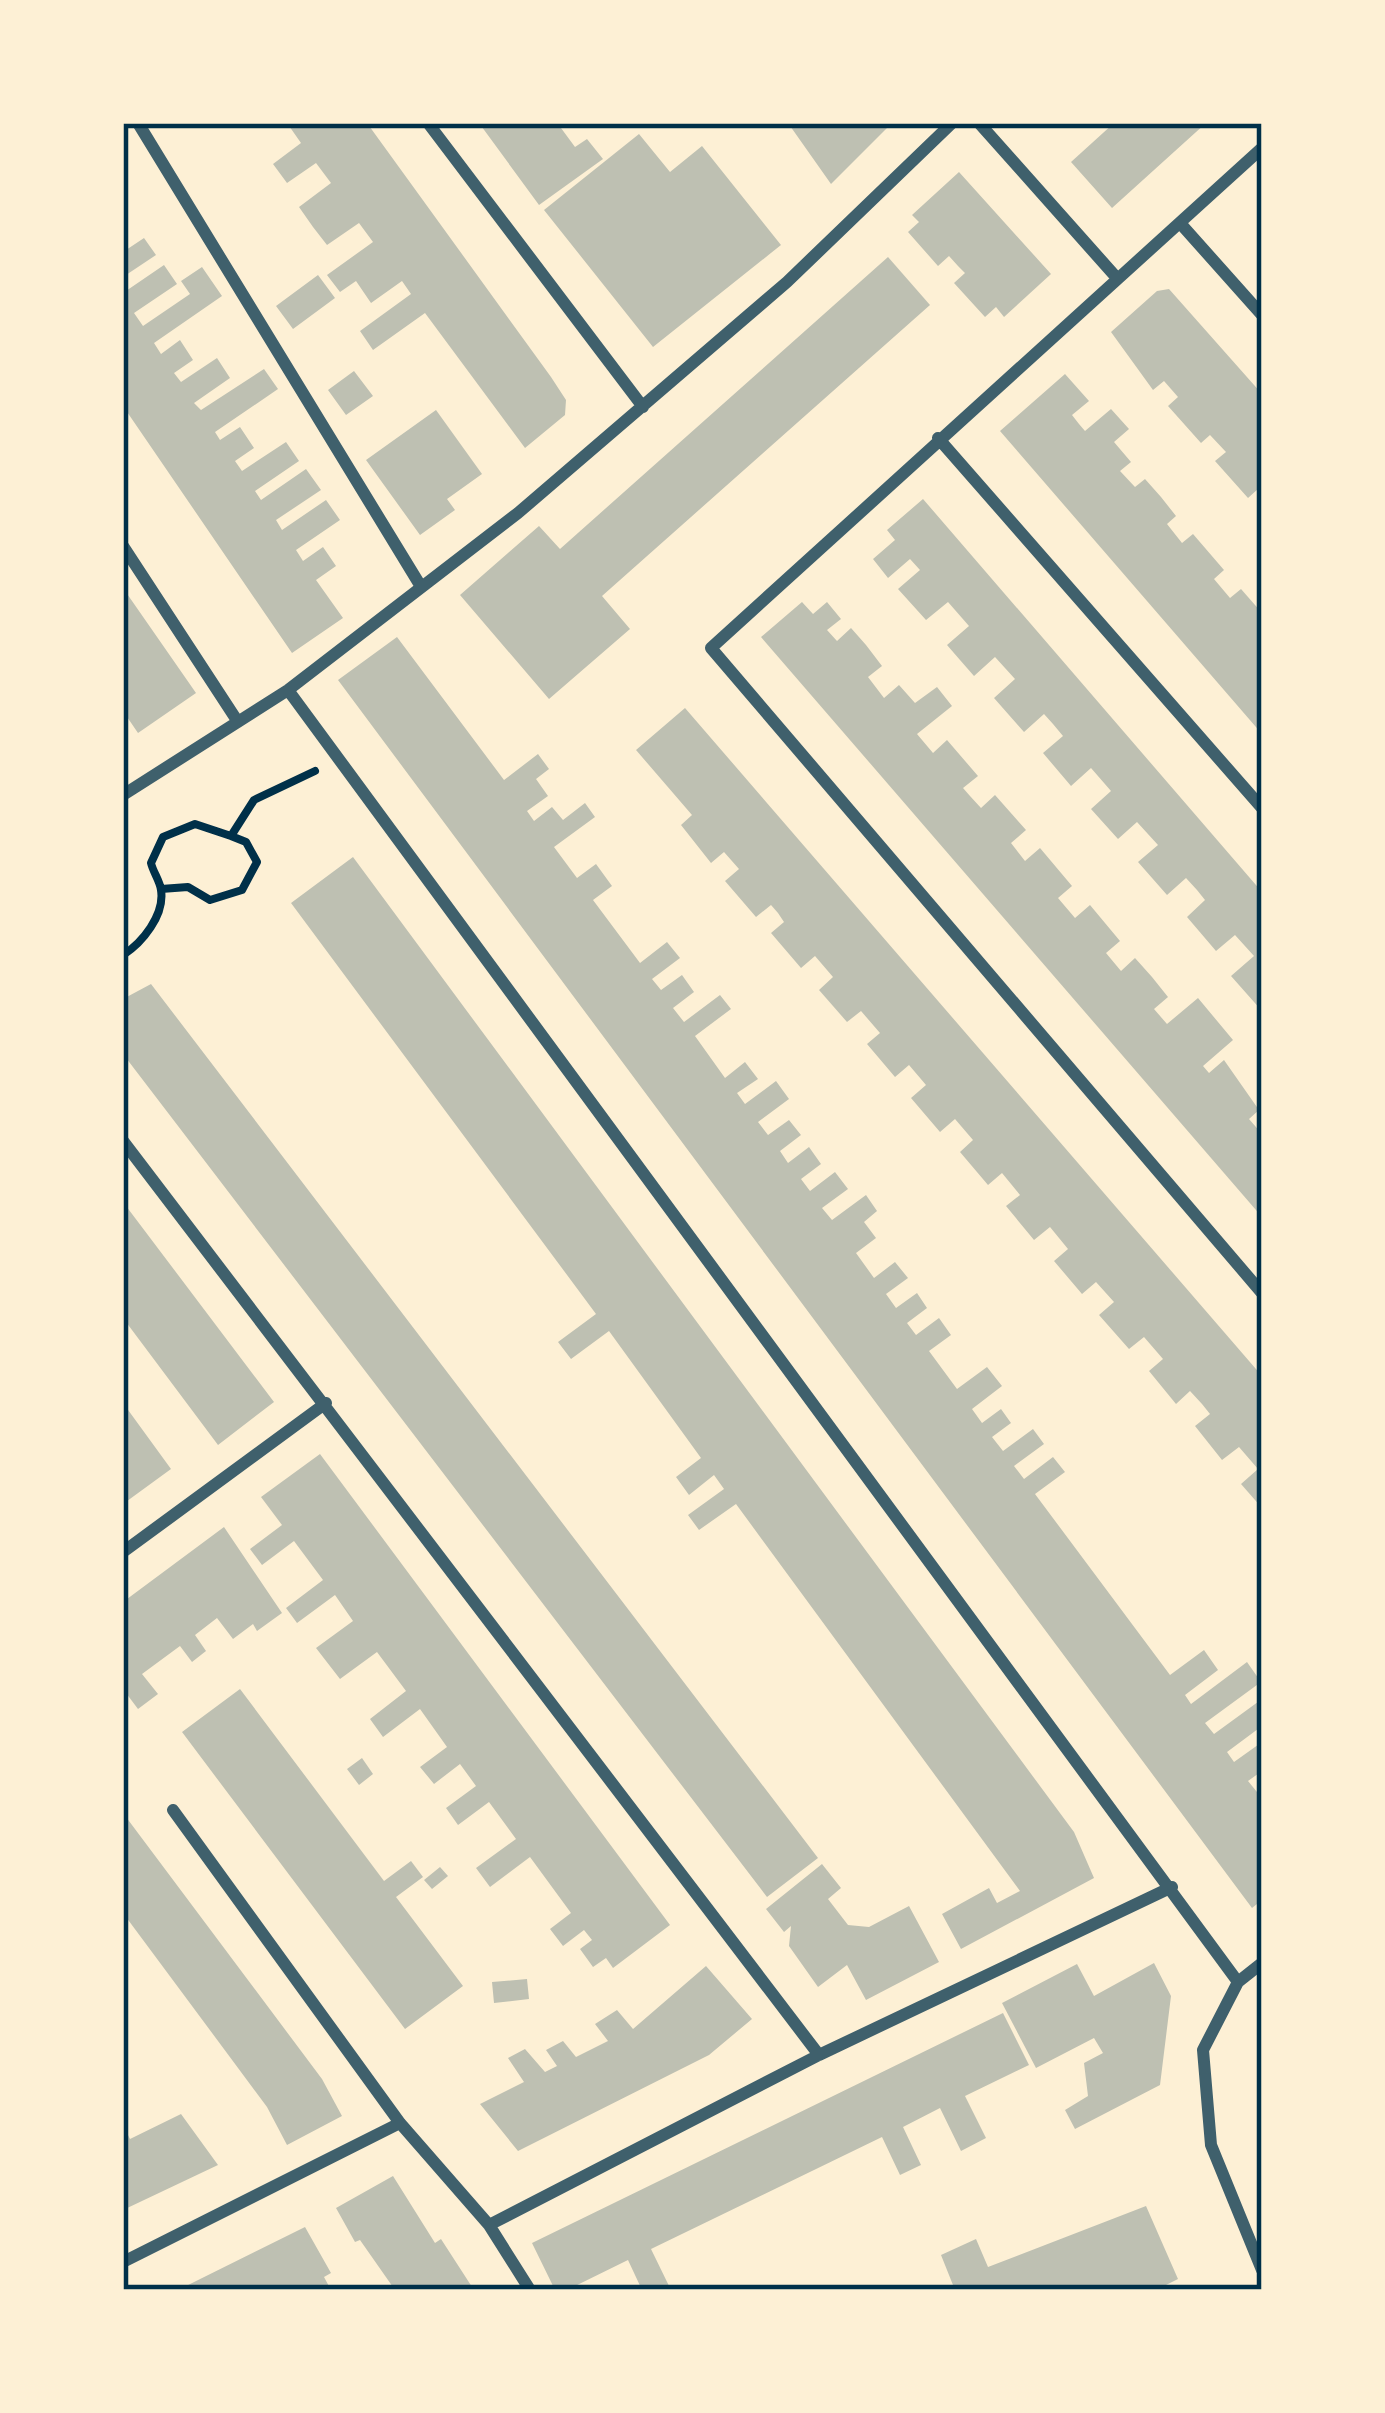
<svg xmlns="http://www.w3.org/2000/svg" width="1385" height="2413" viewBox="0 0 1385 2413" font-family="Karla,sans-serif">
  <rect width="100%" height="100%" fill="#fdf0d5"/>
  <path fill="#bec0b2" d="M287,123h80l184,254 15,23 -1,15 -40,33 -100,-135 -52,37 -13,-19 51,-37 -9,-13 -31,22 -15,-22 -16,11 -13,-17 46,-33 -14,-19 -32,22 -14,-18 -14,-20 32,-24 -15,-20 -29,20 -14,-19 28,-21z
    M479,123h89l-7,5 14,19 12,-8 16,20 -64,46z
    M788,123h104l-61,61z
    M1114,123h92l-94,85 -41,-46z
    M639,134l31,38 32,-26 79,99 -128,102 -109,-137z
    M959,172l92,102 -47,43 -8,-10 -11,10 -31,-34 11,-10 -7,-7 -9,-10 -11,10 -30,-34 11,-10 -7,-7z
    M144,238l12,17 -33,22v-25z
    M888,257l42,48 -328,291 28,33 -81,70 -89,-104 79,-69 21,23z
    M164,265l13,19 -43,29 9,13 47,-32 -9,-13 21,-14 20,29 -68,47 7,11 19,-14 13,20 -19,13 7,9 36,-24 13,20 -36,25 7,7 63,-41 14,20 -63,43 5,8 20,-13 14,21 -19,13 7,10 44,-29 13,19 -44,30 6,9 45,-31 15,21 -45,30 6,10 44,-30 14,20 -44,30 7,11 20,-14 13,19 -20,14 27,38 -51,35 -169,-247v-113z
    M318,275l17,23 -42,31 -17,-23z
    M1169,289l93,105v99l-4,-4 -10,9 -33,-37 11,-9 -16,-17 -9,8 -33,-37 10,-9 -14,-16 -11,9 -42,-58 46,-41z
    M354,371l19,25 -27,19 -18,-25z
    M1065,374l24,27 -17,14 7,9 6,7 26,-22 18,20 -15,13 17,20 -11,9 15,16 10,-8 16,18 15,19 -9,8 15,19 11,-9 31,36 -10,9 16,19 11,-9 21,24v121l-262,-303z
    M436,410l46,64 -35,25 8,11 -35,25 -54,-75z
    M923,499l339,393v119l-31,-35 23,-20 -19,-21 -19,16 -29,-34 18,-17 -8,-10 -11,-12 -19,17 -29,-33 20,-17 -21,-23 -19,17 -27,-30 20,-18 -20,-23 -20,18 -28,-33 20,-17 -10,-12 -9,-10 -20,18 -30,-34 21,-19 -20,-22 -21,19 -14,-16 -13,-15 22,-19 -21,-24 -22,18 -28,-31 22,-19 -10,-11 -22,19 -15,-19 22,-19 -8,-10z
    M123,588l73,105 -58,40 -15,-22z
    M802,602l11,12 14,-12 14,17 -14,11 10,11 14,-13 15,17 16,21 -14,11 16,21 15,-13 16,18 22,-16 15,19 -35,28 16,19 14,-13 31,36 -15,12 7,8 11,12 14,-13 31,35 -15,13 14,18 15,-13 32,38 -14,12 17,20 15,-13 30,36 -14,12 15,18 14,-13 17,19 16,20 -14,12 13,15 31,-26 35,42 -30,26 6,7 15,-13 35,50 -10,9 13,15v83l-501,-580z
    M397,637l107,143 34,-26 11,15 -13,10 12,17 -21,15 7,10 18,-14 11,13 22,-17 10,14 -41,30 23,31 19,-14 16,22 -19,14 47,63 27,-21 13,16 -28,21 9,11 21,-15 12,17 -21,16 11,14 36,-27 11,14 -36,27 30,42 20,-16 13,17 -21,14 8,11 31,-23 13,18 -31,23 10,13 21,-15 12,15 -21,16 8,12 21,-16 12,17 -20,15 9,12 25,-19 13,17 -26,19 10,12 34,-25 11,16 -13,11 12,16 -20,15 18,25 21,-16 13,16 -22,16 10,14 21,-15 10,15 -20,15 9,12 23,-17 12,17 -22,16 28,38 30,-22 15,19 -30,23 10,14 19,-14 10,14 -19,14 11,14 30,-22 11,15 -30,22 10,13 29,-22 12,15 -30,22 135,181 34,-25 14,20 -33,25 6,9 56,-42 14,20 -56,41 9,11 48,-35v27l-35,26 7,10 28,-20v29l-14,10 9,11 5,-4v112l-10,8 -914,-1228z
    M685,708l577,668v132l-21,-24 17,-15 -19,-22 -17,13 -27,-34 15,-12 -8,-10 -12,-13 -14,13 -27,-33 14,-12 -19,-22 -15,12 -30,-34 15,-13 -18,-20 -14,12 -28,-33 14,-12 -18,-22 -16,13 -28,-34 14,-11 -18,-22 -14,12 -28,-33 13,-12 -18,-21 -15,13 -29,-34 15,-13 -17,-20 -14,12 -28,-33 13,-11 -19,-22 -14,11 -28,-32 14,-13 -18,-21 -14,12 -30,-35 13,-11 -6,-9 -7,-8 -15,12 -31,-36 14,-12 -15,-17 -13,11 -30,-38 11,-10 -56,-65z
    M353,857l721,975 20,46 -133,71 -19,-35 47,-26 8,15 23,-12 -284,-387 -37,26 -11,-15 36,-26 -10,-14 -25,20 -13,-18 25,-19 -92,-127 -38,28 -13,-17 38,-28 -305,-411z
    M151,984l667,874 -51,39 -644,-843v-55z
    M126,1206l148,196 -56,43 -95,-127z
    M123,1403l48,66 -48,35z
    M320,1454l350,471 -57,43 -7,-10 -13,9 -13,-18 12,-9 -8,-10 -21,16 -13,-17 21,-16 -41,-56 -40,30 -14,-19 40,-29 -27,-37 -31,23 -12,-17 30,-22 -16,-22 -26,20 -14,-17 27,-20 -27,-38 -37,28 -13,-18 36,-28 -29,-39 -37,27 -24,-31 37,-27 -18,-26 -38,28 -11,-15 37,-28 -29,-39 -32,24 -12,-16 32,-24 -21,-28z
    M224,1527l58,86 -25,18 -4,-7 -20,15 -16,-21 -22,17 11,16 -14,11 -12,-16 -38,28 16,20 -20,15 -15,-20v-87z
    M240,1689l144,192 27,-20 12,16 -27,20 67,89 -58,43 -223,-297z
    M362,1758l11,16 -14,11 -12,-16z
    M123,1813l199,266 20,37 -55,29 -20,-38 -144,-194z
    M822,1864l19,24 -13,11 20,26 21,2 40,-21 30,56 -73,38 -19,-35 -29,22 -29,-41 2,-20 -7,6 -18,-23z
    M440,1867l8,9 -16,13 -8,-9z
    M1154,1963l17,33 -11,89 -85,44 -10,-19 23,-14 -4,-33 19,-10 -9,-15 -58,30 -34,-65 75,-39 17,32z
    M706,1966l46,53 -43,36 -191,96 -38,-47 44,-22 -16,-24 17,-9 20,23 12,-6 -11,-16 17,-9 13,16 32,-16 -13,-17 22,-14 16,19z
    M527,1979l2,20 -35,4 -2,-21z
    M1003,2013l26,52 -64,31 21,42 -25,13 -21,-43 -37,19 18,38 -21,10 -18,-38 -231,112 19,39 -5,2h-23l-14,-30 -61,30h-12l-23,-47z
    M181,2114l37,51 -95,45v-85l7,14z
    M393,2176l42,67 6,-4 33,51h-79l-35,-50 -5,2 -19,-34z
    M1146,2206l32,73 -22,11h-201l-14,-35 35,-16 12,28z
    M305,2227l26,46 -7,4 7,13h-153z"/>
  <g fill="none" stroke-linecap="round" stroke-linejoin="round">
    <path stroke="#003049" stroke-width="8" d="M161,889l27,-2 22,13 32,-10 15,-28 -11,-20 -15,-6
      M123,955c19,-12 42,-40 38,-65 -1,-9 -8,-18 -10,-27l12,-26 32,-13 36,12 23,-36 61,-29"/>
    <path stroke="#3f606c" stroke-width="12" d="M138,123l282,462
      M428,123l215,284
      M979,123l137,154
      M1262,148l-551,500 551,645
      M1180,223l82,92
      M938,438l324,370
      M123,546l115,176
      M288,690l950,1292 -35,68 8,95 51,125
      M123,795l165,-105 230,-177 269,-231 165,-159
      M123,1141l696,914
      M123,1552l203,-149
      M173,1810l227,313 89,102 41,65
      M1238,1982l24,-19
      M489,2225l330,-170 353,-168
      M123,2262l277,-139"/>
  </g>
  <rect width="1385" height="2413" fill="none" stroke="#fdf0d5" stroke-width="252"/>
  <rect x="126" y="126" width="1133" height="2161" fill="none" stroke="#003049" stroke-width="4.5"/>
</svg>
